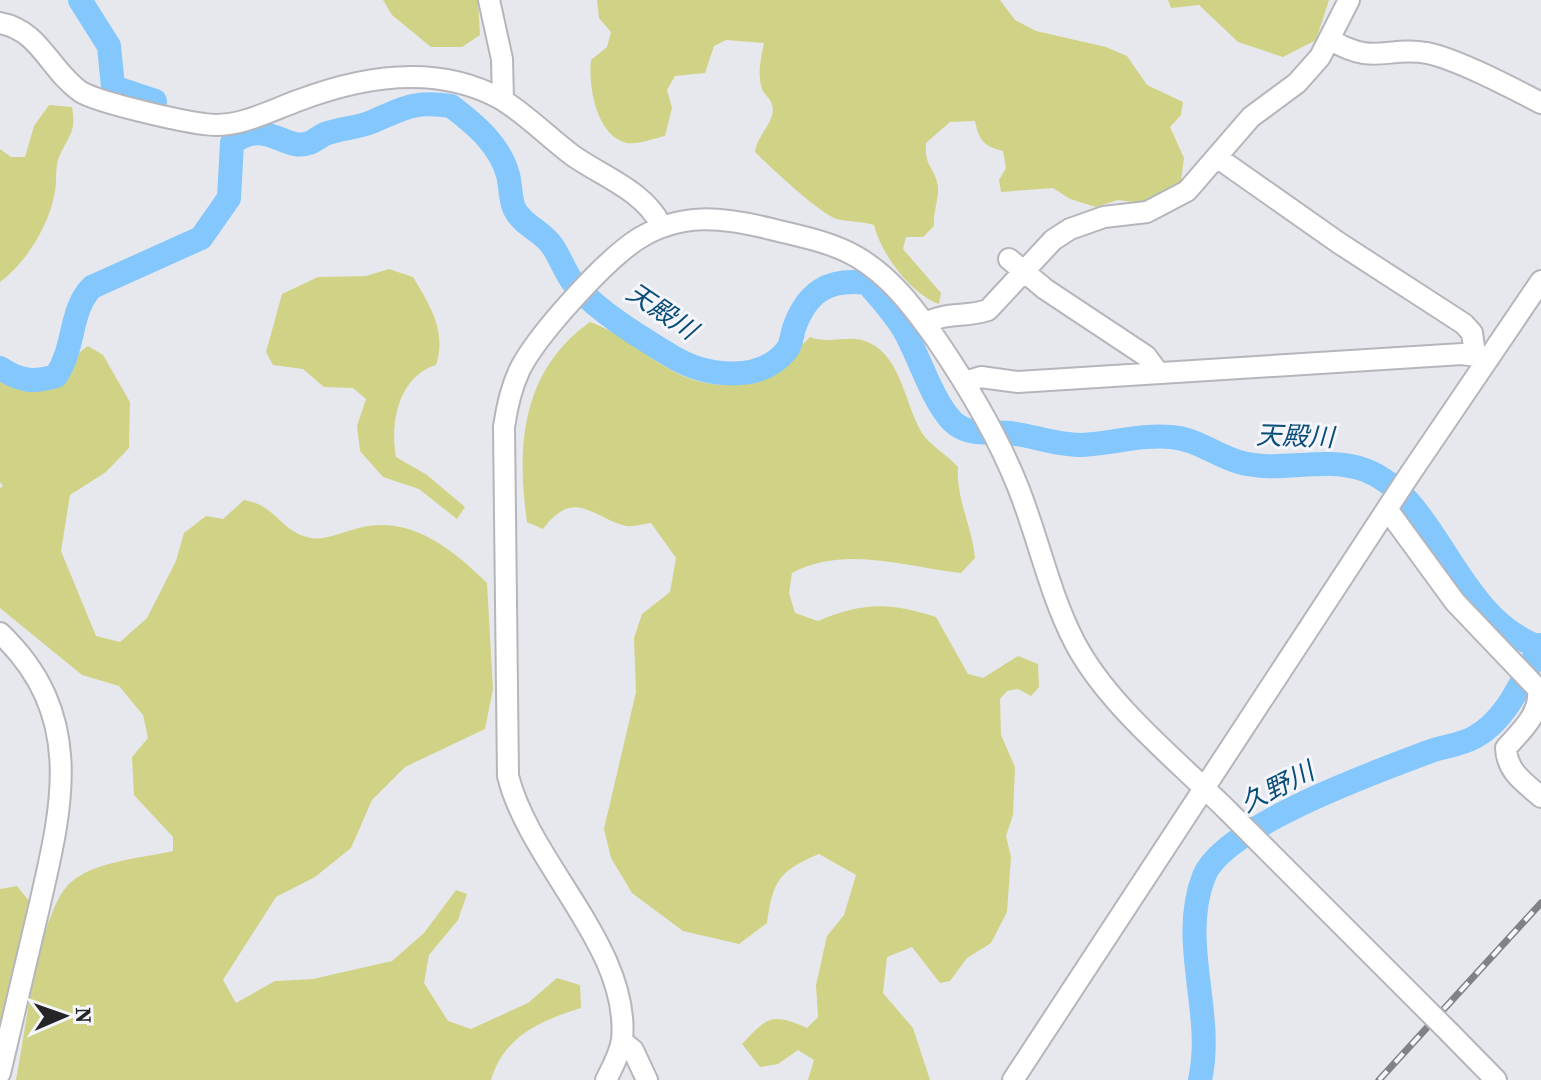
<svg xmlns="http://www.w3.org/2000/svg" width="1541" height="1080" viewBox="0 0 1541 1080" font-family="'Source Serif 4','Noto Sans JP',serif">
  <rect width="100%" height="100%" fill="#e7e8ee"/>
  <path fill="#d0d385" d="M383,0h95l2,35 -18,12h-31l-39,-32z
    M597,0h403l15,20 21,11 70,16 21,9 20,29 36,17 -2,13 -11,12 14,31 -3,23 -11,11 -30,11 -22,-3 -22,7 -26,-8 -17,-11 -52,4 -2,-12 7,-12 -3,-17c-20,-5 -24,-11 -28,-30l-25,1 -24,21c-2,24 9,24 12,43 1,13 -5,26 -4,40l-11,11h-17l-3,12 38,44 -2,11c-28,-10 -58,-50 -65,-79 -13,-4 -25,-3 -37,-6 -15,-3 -68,-53 -82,-67 2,-18 22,-31 17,-47 -1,-6 -8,-11 -10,-16 -5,-16 -1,-31 2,-46l-38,-3 -12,6 -9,27 -30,3 -8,14 5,18 -7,28c-10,2 -27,9 -38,7 -31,-7 -39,-58 -36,-83l16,-13 4,-15 -12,-14z
    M1168,0h161l-13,40 -33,17 -45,-15 -39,-37 -28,3z
    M49,105l23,2c5,28 -5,29 -14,53 -3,10 -1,21 -3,31 -5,33 -29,72 -55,91v-133l11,8h14l9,-31z
    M389,269l24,8c17,28 34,55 23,88 -38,12 -46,58 -40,92l31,18 38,32 -8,12 -38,-30 -36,-12 -23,-26 -3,-25 9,-27 -13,-11 -29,-1 -21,-18 -30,-4 -7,-13 16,-58 36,-17 48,-1z
    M590,322c36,13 63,42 98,56 52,19 89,-6 122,-41 21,8 40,-4 60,6 32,16 35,62 52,90 8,13 26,22 36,34 -2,32 14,59 17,91l-14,15c-57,-6 -115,-28 -169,0l-3,20 6,20 23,8c44,-19 72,-19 118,-4l32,57 15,4 35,-22 20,8 1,23 -8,9 -13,-7 -11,2 -7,8 1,36 14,32 -2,48 -7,21 5,21 -4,55 -16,31 -24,15 -17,23 -10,2 -28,-36 -25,10 -4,36 30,35 17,52h-122l6,-20 -16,-10 -20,14 -18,3 -18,-23c26,-28 30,-31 65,-16l11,-11 -2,-32 11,-49 17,-21 12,-40 -37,-21c-40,17 -46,26 -52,69l-28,21 -56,-13 -51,-38 -21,-35 -7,-29 32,-137 -2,-54 8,-24 28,-22 6,-34 -25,-35c-8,1 -18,4 -25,3 -35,-9 -51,-39 -83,3l-16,-7c-11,-77 -5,-152 63,-200z
    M88,346l15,9 27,47 -1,46 -23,24 -36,23 -9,56 35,85 24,6 27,-24 29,-57 8,-28 22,-17 17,3 21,-19c34,6 36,32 67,38 12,3 35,-7 48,-10 51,-13 92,20 128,55l6,106 -8,40 -80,38 -33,33 -21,48 -36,29 -39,20 -53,83 13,23 39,-22 38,-2 79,-18 32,-28 32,-43 11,4 -9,26 -29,35 -5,28 24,38 23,8 57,-26 29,-25 23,7 1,23c-41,13 -77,28 -90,72h-475c9,-46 22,-163 52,-195 23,-24 75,-27 105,-34v-14l-39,-42 -2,-38 16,-19 -5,-23 -24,-29 -37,-11 -82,-67v-120l3,-2 -3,-4v-100c18,6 46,15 61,-1 11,-12 12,-26 27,-35z
    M17,886l12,15 -29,121v-133z"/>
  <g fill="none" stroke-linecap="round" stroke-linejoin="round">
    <path stroke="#84c7fc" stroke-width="24" d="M80,0l29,46 4,41 42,14
      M232,143c35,-26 52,9 77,0 6,-2 11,-7 16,-9 16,-6 34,-6 49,-13 31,-14 41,-20 77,-15 24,18 49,39 57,69 3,11 2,26 7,35 8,15 25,20 35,33 10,12 14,29 25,42 25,28 65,52 98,72 32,19 86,27 113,-6 5,-5 6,-16 8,-23 13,-36 34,-50 73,-45 13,15 27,30 37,47 15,26 28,70 48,91 16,16 38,10 58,12 24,3 46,12 71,12 31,-1 59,-11 90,-8 26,2 44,18 68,25 41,12 85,-7 126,8 74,28 89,146 174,177
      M0,368c20,13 33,15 56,8 20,-30 13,-66 36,-89l109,-49 28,-40 3,-55
      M1200,1080c15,-68 -22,-138 4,-204 19,-50 179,-107 230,-126 13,-4 29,-6 41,-13 34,-19 48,-60 66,-92"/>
    <g stroke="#b5b5bc" stroke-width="24">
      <path id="minor" d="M489,0l13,59 1,41
        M0,23c40,7 50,48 81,69 19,11 99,29 123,32 33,5 63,-12 93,-23 65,-25 139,-38 204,-2 26,16 47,38 71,56 31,22 71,35 89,70
        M1331,40c43,26 56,6 96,13 30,6 85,35 114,50
        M1218,158l121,85 125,81 8,9 3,21
        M1009,259l36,30 101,67 11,15
        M925,324c20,-13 41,-6 63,-14l65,-70 17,-11 34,-12 43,-5 40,-21 64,-74 46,-34 23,-26 29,-57
        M965,382l16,-5 37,5 444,-28 27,4
        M1387,509l68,93 83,87c3,25 -17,42 -32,59 1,24 18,34 35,49
        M0,633c87,83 62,175 38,279 -13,54 -25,108 -38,161
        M1450,1033l46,47
        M622,1041l11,9 14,30
        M606,1080c6,-12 14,-26 16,-40 9,-92 -92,-176 -114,-264l-4,-349c3,-21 7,-39 16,-58 18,-35 85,-109 118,-130 43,-27 84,-22 133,-10 28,7 61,13 86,28 34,20 56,50 79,82 32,47 61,95 82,148 20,50 31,105 56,154 32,63 104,120 154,170
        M1013,1080l395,-603 133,-196"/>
    </g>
    <use href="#minor" stroke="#fff" stroke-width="20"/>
    <g stroke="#818285" stroke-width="7">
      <path id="rail" d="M1379,1080l162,-177"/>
    </g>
    <use href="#rail" stroke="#f5f5fc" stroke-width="4" stroke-dasharray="12" stroke-linecap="butt"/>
    <g stroke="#b5b5bc" stroke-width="24" stroke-linecap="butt">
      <path id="minor-bridge" d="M1228,811l222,222"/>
    </g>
    <use href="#minor-bridge" stroke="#fff" stroke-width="20"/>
  </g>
  <g text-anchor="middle" stroke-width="6" stroke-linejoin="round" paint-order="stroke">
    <g font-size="26" font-style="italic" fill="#074d77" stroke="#f5f5fc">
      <text transform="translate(662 311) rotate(34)" y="9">天殿川</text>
      <text transform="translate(1295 436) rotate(2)" y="9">天殿川</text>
      <text transform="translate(1277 787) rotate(-27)" y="9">久野川</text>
    </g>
  </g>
  <g transform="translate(64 1016) rotate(88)" stroke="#f5f5fc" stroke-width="6" paint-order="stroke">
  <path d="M0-6L14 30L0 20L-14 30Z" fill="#252527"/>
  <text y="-12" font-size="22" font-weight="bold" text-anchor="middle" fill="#252527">N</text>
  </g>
</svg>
